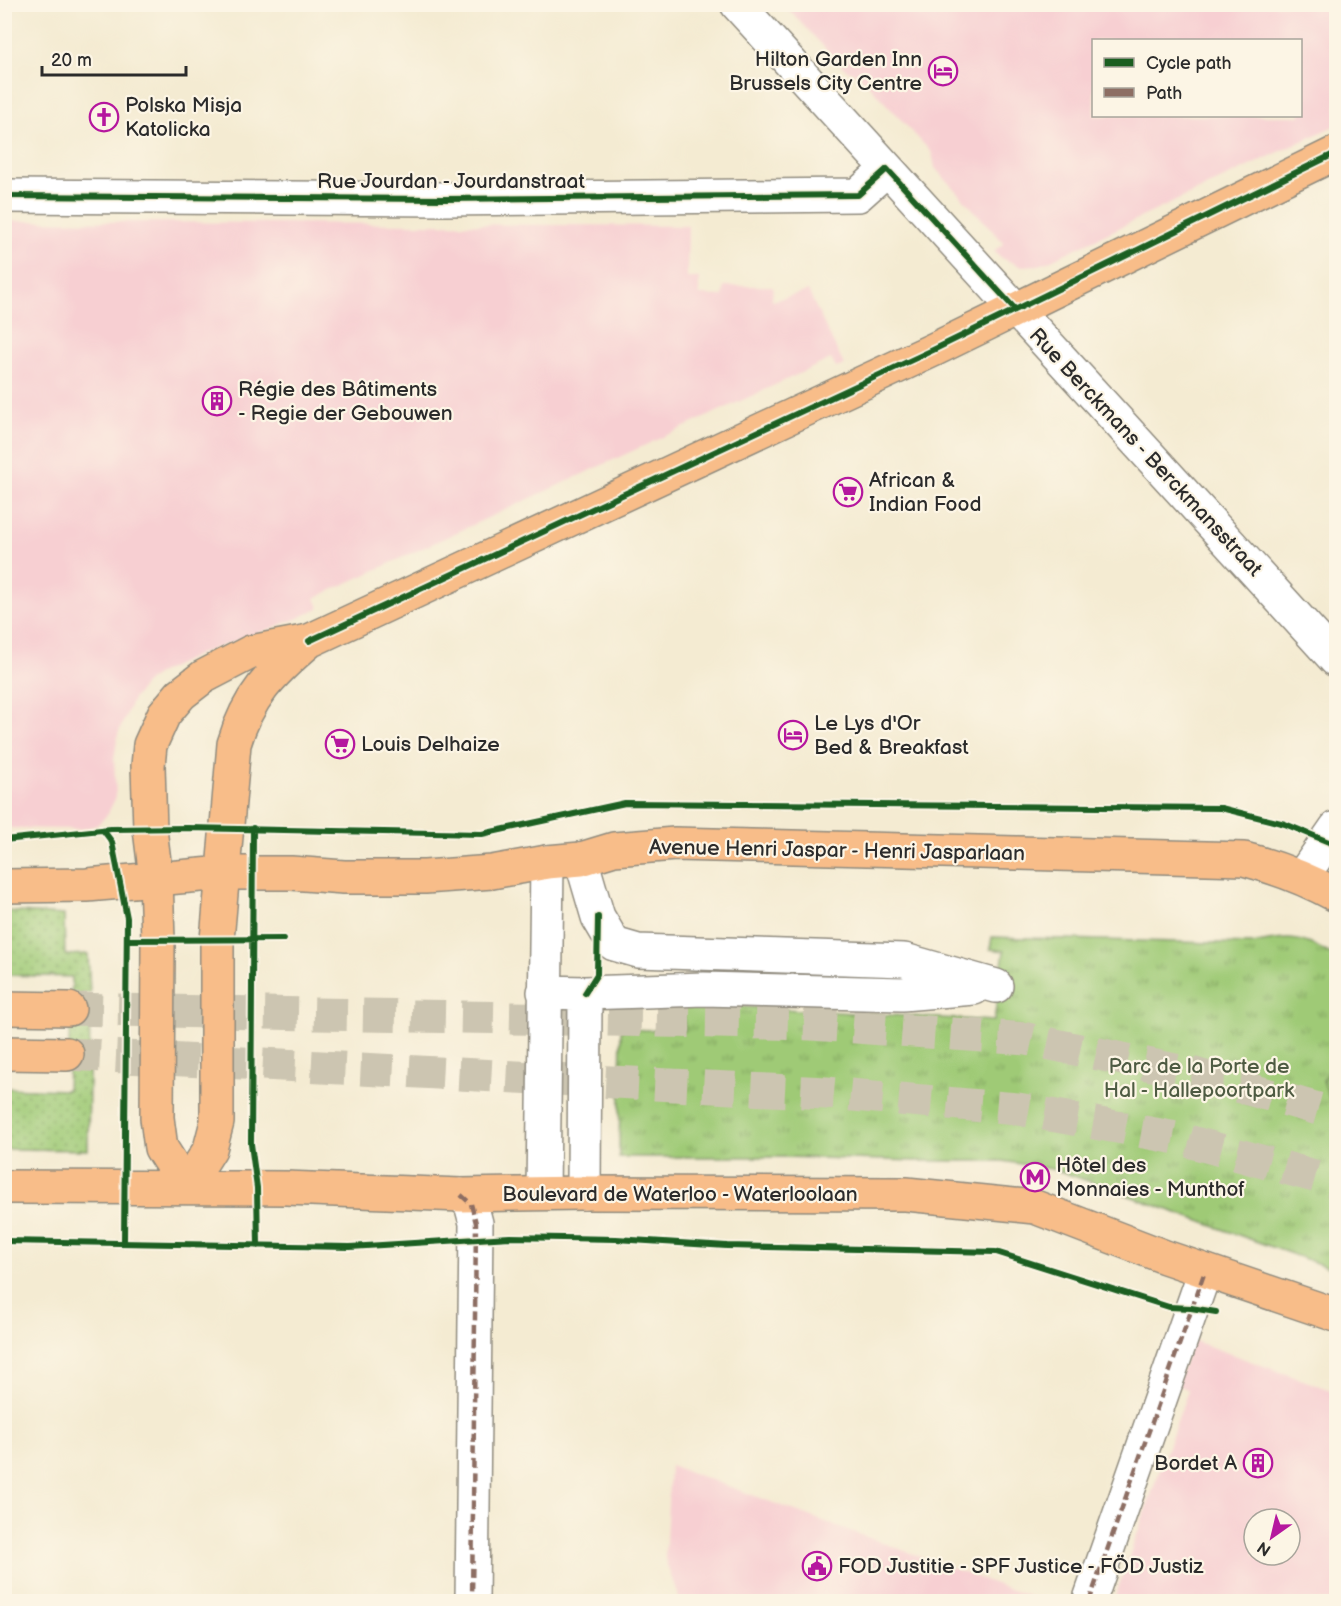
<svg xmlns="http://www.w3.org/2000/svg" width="1341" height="1606" viewBox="0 0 1341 1606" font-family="'Balsamiq Sans',sans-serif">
  <defs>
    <pattern id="grass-dots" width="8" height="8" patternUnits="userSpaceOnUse" patternTransform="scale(1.5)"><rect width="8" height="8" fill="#9fca76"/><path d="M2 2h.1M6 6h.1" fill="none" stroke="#82a461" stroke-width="1.8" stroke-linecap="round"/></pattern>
    <pattern id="park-tufts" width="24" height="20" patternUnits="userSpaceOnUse" patternTransform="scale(1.5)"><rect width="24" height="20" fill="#9fca76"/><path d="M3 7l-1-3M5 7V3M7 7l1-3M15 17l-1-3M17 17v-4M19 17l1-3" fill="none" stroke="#82a461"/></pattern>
  </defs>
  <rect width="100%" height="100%" fill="#fcf5e5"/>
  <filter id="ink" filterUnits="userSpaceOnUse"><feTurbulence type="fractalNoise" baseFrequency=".0167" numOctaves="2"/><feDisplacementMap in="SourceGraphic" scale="12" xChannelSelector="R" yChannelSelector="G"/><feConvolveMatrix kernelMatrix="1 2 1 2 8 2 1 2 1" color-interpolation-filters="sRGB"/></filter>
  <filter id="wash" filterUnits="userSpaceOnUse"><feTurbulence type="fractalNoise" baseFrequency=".008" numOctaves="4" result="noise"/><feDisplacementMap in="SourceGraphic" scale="24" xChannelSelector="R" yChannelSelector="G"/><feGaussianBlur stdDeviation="1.35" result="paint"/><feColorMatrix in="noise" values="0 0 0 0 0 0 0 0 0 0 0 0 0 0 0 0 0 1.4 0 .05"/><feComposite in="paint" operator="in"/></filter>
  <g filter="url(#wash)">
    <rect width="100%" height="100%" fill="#f4ebd2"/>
    <path fill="#f7cfd2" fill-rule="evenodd" d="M784,5h552v120l-289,137 -8,3 -19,1 -18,-8 -8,-7 10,-8 -69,-75 -3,-15 -73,-78 -14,-6zM1094,40h206v76h-206z
      M5,221l683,5 -1,52h12v17l24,1 1,-10h49l-1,15 36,-10 36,74 -8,3 -5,-9 -516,239 4,10 -25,12 -95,34 -43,21 -8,6 -15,18 -15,35 -4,25 2,38 -9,18 -10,10 -15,4 -77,-1z
      M1192,1340l144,52v209l-223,1 75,-212 -11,-5zM1254,1519h36v36h-36z
      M670,1465l372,136h-362l-15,-42z"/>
    <path fill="url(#grass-dots)" stroke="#657a50" stroke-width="1.5" d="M5,911l59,4 1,40 23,-1 2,39h-9v19l9,1 -2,137 -83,-1 -1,-61 63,2 5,-113 -68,-2z"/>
    <path fill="url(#park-tufts)" stroke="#657a50" stroke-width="1.5" d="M992,937l260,7c42,-8 47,-8 84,13v313l-279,-100 -54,-9h-86l-132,-4h-166l2,-128 64,2 -3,-28 312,18 10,-70 -14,-2z"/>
    <path fill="#9fca76" stroke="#657a50" stroke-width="1.5" d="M1336,1065v53l-13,-38z"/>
  </g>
  <g filter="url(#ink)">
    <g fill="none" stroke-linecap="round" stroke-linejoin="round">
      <path stroke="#ccc5b1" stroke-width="33" stroke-dasharray="33 16" stroke-linecap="butt" d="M69,1009l742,15 216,15 168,35 141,40
        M67,1054l760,39 191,16 159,29 159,44"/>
      <g stroke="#908b7e" stroke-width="36">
        <path id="minor" d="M737,4l599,656
          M4,196l440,3 414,-4 29,-26
          M581,859l17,58 16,27 24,7 266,9 92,26
          M1302,877l34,-49
          M544,992l41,1 119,-4 198,5 72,-6
          M543,1193l4,-331
          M584,1193l1,-200
          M461,1195l10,9 5,19 -4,379
          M1089,1602l116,-331"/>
      </g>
      <g stroke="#908b7e" stroke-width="36">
        <path id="major" d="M4,886l83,-1 137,-12h67l53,4h81l67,-5 55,-10 34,-3 33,-10 61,-5 569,15c35,9 61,19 92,36
          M4,1187l282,1 175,7 123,-2 322,1 129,13 130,50 171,58
          M186,1187l-25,-39 -4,-30 1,-178 -2,-62 -6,-49 -2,-63 2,-21 14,-31 17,-20 22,-17 48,-25 58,-11 624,-291 403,-197
          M186,1187l24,-38 7,-27v-182l17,-196c14,-48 38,-71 74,-102"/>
      </g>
      <g stroke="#908b7e" stroke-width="36">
        <path id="highway" d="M4,1008l65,1
          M4,1053l63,1"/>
      </g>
      <use href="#minor" stroke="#fff" stroke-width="33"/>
      <use href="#major" stroke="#f8bd89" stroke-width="33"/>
      <use href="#highway" stroke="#f8bd89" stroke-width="33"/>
      <path stroke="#8d6e63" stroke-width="4.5" stroke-dasharray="9 4.5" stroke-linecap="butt" d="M461,1195l10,9 5,19 -4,379
        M1089,1602l116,-331"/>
      <g stroke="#fcf5e5" stroke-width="10">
        <path id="cycleway" d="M4,196l440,3 414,-4 29,-26 128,140
          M309,641l624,-291 403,-197
          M253,828l-2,316 6,44 1,58
          M103,830l9,12 15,76 -3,324
          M4,840l107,-11 77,-1 294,6 143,-31 596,5 64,16 51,21
          M127,940l157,-1
          M585,993l12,-19 1,-57
          M4,1241l346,6 160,-10 106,2 111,7 269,6 173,55 22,1 25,4"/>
      </g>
      <use href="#cycleway" stroke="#1b5e20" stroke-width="6"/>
    </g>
  </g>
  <defs>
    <g id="hotel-ring" transform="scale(1.5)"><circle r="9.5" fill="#fcf5e5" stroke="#b5179e" stroke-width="1.5"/><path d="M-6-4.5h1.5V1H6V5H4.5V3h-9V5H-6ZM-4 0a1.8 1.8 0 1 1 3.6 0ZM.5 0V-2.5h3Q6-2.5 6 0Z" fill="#b5179e"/></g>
    <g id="church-ring" transform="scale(1.5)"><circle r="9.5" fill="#fcf5e5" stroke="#b5179e" stroke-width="1.5"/><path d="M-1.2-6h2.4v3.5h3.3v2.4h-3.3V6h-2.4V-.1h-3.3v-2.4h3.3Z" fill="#b5179e"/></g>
    <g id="building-ring" transform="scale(1.5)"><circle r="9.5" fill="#fcf5e5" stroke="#b5179e" stroke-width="1.5"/><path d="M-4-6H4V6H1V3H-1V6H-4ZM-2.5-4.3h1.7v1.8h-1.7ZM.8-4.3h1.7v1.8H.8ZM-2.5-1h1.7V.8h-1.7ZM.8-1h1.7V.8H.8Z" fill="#b5179e"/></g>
    <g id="supermarket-ring" transform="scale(1.5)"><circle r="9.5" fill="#fcf5e5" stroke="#b5179e" stroke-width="1.5"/><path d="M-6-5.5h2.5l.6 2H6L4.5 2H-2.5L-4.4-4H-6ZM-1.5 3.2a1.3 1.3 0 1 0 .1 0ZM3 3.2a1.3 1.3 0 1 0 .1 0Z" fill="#b5179e"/></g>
    <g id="metro-ring" transform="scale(1.5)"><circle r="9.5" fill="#fcf5e5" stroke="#b5179e" stroke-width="1.5"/><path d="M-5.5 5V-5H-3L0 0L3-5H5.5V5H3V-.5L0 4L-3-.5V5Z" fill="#b5179e"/></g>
    <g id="civic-ring" transform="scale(1.5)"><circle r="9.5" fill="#fcf5e5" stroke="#b5179e" stroke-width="1.5"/><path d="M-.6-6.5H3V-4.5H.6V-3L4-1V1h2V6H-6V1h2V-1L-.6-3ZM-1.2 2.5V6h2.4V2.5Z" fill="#b5179e"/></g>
  </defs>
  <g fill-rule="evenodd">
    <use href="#hotel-ring" x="943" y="71"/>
    <use href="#church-ring" x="104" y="117"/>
    <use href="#building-ring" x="217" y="401"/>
    <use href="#supermarket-ring" x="848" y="492"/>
    <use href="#hotel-ring" x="793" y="735"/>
    <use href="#supermarket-ring" x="340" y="744"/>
    <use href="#metro-ring" x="1035" y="1177"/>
    <use href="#building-ring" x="1258" y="1463"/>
    <use href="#civic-ring" x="817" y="1566"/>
  </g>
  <g text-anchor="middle" stroke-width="4.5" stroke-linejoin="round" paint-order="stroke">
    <g font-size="21" fill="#2b2b2b" stroke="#fcf5e5" text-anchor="start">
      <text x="922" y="66" text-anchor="end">Hilton Garden Inn<tspan x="922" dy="24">Brussels City Centre</tspan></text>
      <text x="125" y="112">Polska Misja<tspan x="125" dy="24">Katolicka</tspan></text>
      <text x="238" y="396">Régie des Bâtiments<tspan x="238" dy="24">- Regie der Gebouwen</tspan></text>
      <text x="869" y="487">African &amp;<tspan x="869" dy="24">Indian Food</tspan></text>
      <text x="814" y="730">Le Lys d'Or<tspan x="814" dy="24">Bed &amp; Breakfast</tspan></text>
      <text x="361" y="751">Louis Delhaize</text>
      <text x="1056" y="1172">Hôtel des<tspan x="1056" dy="24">Monnaies - Munthof</tspan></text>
      <text x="1237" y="1470" text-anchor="end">Bordet A</text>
      <text x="838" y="1573">FOD Justitie - SPF Justice - FÖD Justiz</text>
    </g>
    <g font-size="21" fill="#2b2b2b" stroke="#fcf5e5">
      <text x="451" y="188">Rue Jourdan - Jourdanstraat</text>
      <text transform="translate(1146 452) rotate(47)" y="7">Rue Berckmans - Berckmansstraat</text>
      <text transform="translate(837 850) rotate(1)" y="7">Avenue Henri Jaspar - Henri Jasparlaan</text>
      <text x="680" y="1201">Boulevard de Waterloo - Waterloolaan</text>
    </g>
    <g font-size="21" fill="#4e5b42" stroke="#fcf5e5">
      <text x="1199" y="1073">Parc de la Porte de<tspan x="1199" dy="24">Hal - Hallepoortpark</tspan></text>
    </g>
  </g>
  <rect width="1341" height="1606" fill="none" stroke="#fcf5e5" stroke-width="24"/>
  <rect x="1092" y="39" width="210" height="78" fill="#fcf5e5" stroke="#a8a49b" stroke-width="1.5"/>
  <rect x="1104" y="58" width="30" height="9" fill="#1b5e20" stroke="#a8a49b" stroke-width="1.5"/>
  <text x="1146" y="69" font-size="18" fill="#2b2b2b">Cycle path</text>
  <rect x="1104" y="88" width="30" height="9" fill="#8d6e63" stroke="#a8a49b" stroke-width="1.5"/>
  <text x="1146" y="99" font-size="18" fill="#2b2b2b">Path</text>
  <g transform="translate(1272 1537) rotate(214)"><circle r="28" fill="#fcf5e5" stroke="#a8a49b" stroke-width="1.5"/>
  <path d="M0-4.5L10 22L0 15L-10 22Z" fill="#b5179e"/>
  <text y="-9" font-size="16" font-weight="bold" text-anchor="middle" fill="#2b2b2b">N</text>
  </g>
  <path d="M42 66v9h144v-9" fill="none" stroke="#2b2b2b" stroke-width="3"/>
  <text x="51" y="66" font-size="18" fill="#2b2b2b" stroke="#fcf5e5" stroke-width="4.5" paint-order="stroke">20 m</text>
</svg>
